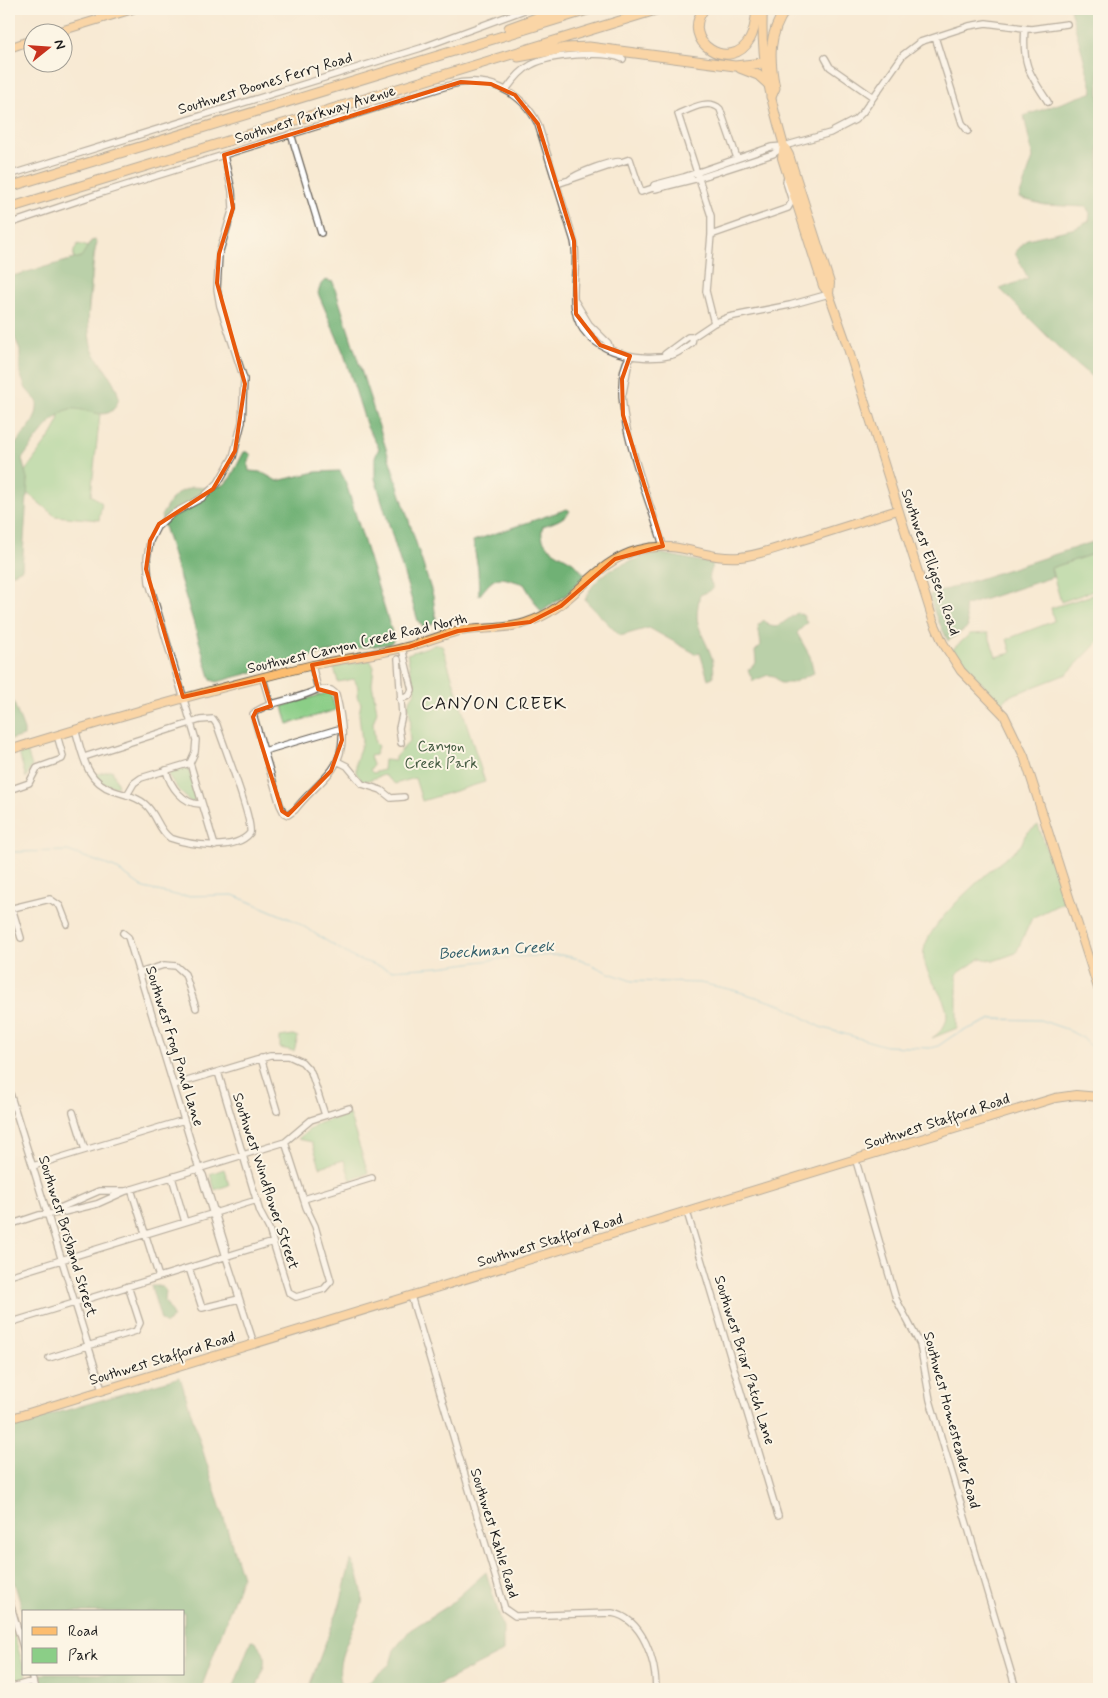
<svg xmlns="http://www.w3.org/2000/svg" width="1108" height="1698" viewBox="0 0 1108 1698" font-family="Mynerve,sans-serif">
  <rect width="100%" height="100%" fill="#fcf5e5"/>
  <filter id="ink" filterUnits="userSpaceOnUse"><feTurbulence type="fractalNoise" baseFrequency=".02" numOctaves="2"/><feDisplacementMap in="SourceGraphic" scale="10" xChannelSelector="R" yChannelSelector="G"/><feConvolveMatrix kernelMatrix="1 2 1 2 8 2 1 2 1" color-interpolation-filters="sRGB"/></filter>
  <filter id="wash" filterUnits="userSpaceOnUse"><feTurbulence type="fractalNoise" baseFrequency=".0096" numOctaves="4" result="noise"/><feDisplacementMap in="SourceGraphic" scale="20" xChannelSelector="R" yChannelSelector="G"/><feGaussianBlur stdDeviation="1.12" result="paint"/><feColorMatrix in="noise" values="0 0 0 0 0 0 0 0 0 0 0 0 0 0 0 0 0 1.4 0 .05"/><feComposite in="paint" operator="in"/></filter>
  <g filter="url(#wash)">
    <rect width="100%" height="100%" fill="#f8ead3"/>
    <path fill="#8bce87" stroke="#547552" d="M78,244l17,5 -8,79 -1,56 15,21 -10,90 11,8 -3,17 -44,-4 -39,-32 36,-50 5,-9 4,-19 13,-155z
      M1099,552v37l-38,13 -10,-34z
      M1099,593v48l-32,33 -60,23 -6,8 -49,-55 18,-16 18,-1 8,24 15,-4 -4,-14 47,-18 -3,-13z
      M437,644l5,1 43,137 -63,19 -7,-23 -20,6 -11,-9 -21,7 -7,-9v-12l6,-19 -3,-28 2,-11 -4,-6 1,-10 -4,-8 -16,3 -4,-15 36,-7 4,7 -2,17 5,27 -4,12 2,20 3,3 -3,9 -5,1 3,9 -3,5 3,3 10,-3 1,-10 11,1v-4l15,-16 -1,-10 2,-10 -3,-18 7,-11 -8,-38z
      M330,692l6,18 -48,14 -5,-18z
      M27,751l5,15 -6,12 -7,-25z
      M176,768h12l10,30 -7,5 -13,-14 -10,-14z
      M112,770l6,15 -4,2 -12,-4 -8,-8z
      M1038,825l28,76 -34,17 -16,35 -23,8 -12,-3 -24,16v54l-25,10c40,-27 -14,-57 -8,-88 5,-30 70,-83 95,-103 4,-3 4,-9 7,-13 3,-3 9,-6 12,-9z
      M293,1035l5,2 -4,14 -14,-3v-11z
      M349,1114l19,59 -17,7 -7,-20 -24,7 -8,-25 -14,-3 18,-15z
      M224,1169l5,16 -14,5 -5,-16z
      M9,1618l18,61 -18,6z"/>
    <path fill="#70b174" stroke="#466648" d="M1070,9h29v374l-31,-26 -68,-68 28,-11 -13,-25 12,-14 49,-11 13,-7 1,-8 -4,-6 -42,-2 -25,-7 14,-40 -9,-42 69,-24z
      M95,240l2,3c-7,21 -13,89 -4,108 9,17 22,27 26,47 -8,29 -30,9 -49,11 -16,3 -39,38 -48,50l6,23 -6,87 -10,5 -3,-1v-126h5c10,-17 25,-24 23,-46l-11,-12 -6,-16v-23l-11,-27v-46l72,-20 10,-16z
      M325,280l8,2 100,314 3,23 -4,5 -9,3 -5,-6 -43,-143v-21l4,-9 -12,-21 -23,-73 -26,-61 3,-9z
      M244,452h4l3,3 -3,10 1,6 12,1 16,9 39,-9 24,-1 5,9 48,156v5l-4,3 -65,9 -107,29 -6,-2 -50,-164 9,-15 8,-8 13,-6 19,1 14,-3 7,-8z
      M567,509l3,2c-6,8 -17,12 -27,15 -7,21 17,27 31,37 4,4 7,8 11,12l-18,19 -26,18 -17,-28c-27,-8 -27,-11 -45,12l-1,-27 -5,-28z
      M1099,540v12l-48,16 2,9 -89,29 4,21 -20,14 -13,-27 -6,-19z
      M659,553l54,11 -4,14 4,9 -3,4 -10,4c-2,9 -4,20 -2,28 5,19 19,34 15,54l-5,2 -8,-26 -4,1 -47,-26 -29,8 -35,-36c11,-31 46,-40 74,-47z
      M797,613l6,2 4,8 -10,10 13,23 4,17 -22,10h-12l-6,-7 -6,-1 -15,6 -5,-11 8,-7 -1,-12 6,-6 -3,-20 6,-5 6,6 7,1z
      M9,690l15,40v6l-15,4z
      M151,1286h10l5,5 -1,10 8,15 -4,6 -4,2 -4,-4z
      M180,1377l62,200 -41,112h-156l-5,-15h144v-62h-160v4l-15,-52v-137z
      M351,1560c6,8 14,34 11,44 -6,26 -33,59 -18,85h-36l32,-85z
      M486,1572l17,56v24l-73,37h-70l30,-25 4,-14 16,-20 38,-24z
      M251,1640c22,11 12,31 5,49h-23z"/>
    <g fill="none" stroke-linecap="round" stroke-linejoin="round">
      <path stroke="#4aafc9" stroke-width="1" d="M9,852l59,-1 47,17 29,20 36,8 53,-1 62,26 59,37 37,12 48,-3 75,-10 47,-2 19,4 29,14 23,8 68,2 33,7 49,15 38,22 66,19 44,2 8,-2 16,-11 38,-16 48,1 26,9 17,9 16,18"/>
    </g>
  </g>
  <g filter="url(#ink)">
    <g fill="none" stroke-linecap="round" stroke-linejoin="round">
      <g stroke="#69645c" stroke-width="8">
        <path id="minor" d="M1025,28c-3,37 4,45 23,74
          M935,37l27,86 6,8
          M825,58l5,9 43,30
          M506,90c7,-10 15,-20 25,-25 18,-10 74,-15 92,-6
          M291,134l30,99
          M9,175l412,-127 106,-39
          M569,180c7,-6 44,-21 52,-18
          M557,184l73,-25 11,33 12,-4 1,-3 30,-8 87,-30 13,-1 46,-13 25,-13 8,-8 40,-57 17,-13 49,-16 17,-3 45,6 36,-5
          M653,188l2,1 44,-11 74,-24 10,-7
          M9,224l92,-31 349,-108c36,-10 71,5 88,39l36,117c5,22 -3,46 1,68 6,43 64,54 97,46 7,-2 14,-8 20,-12l1,-6
          M711,235l77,-27 4,-7 -6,-19 1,-5
          M575,301l14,23 19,19 2,6
          M714,323l-8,-32 5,-56v-19l-33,-102c12,-5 31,-16 42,-5l17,49
          M665,354l23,-17h5l21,-14 15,-6 61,-12 39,-11
          M630,356c-27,38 21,146 33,190
          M623,393l7,-37
          M398,659l4,56 -3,13 2,15
          M312,665l6,24
          M263,679l8,27
          M318,689l13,1 5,4c6,24 12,55 -4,76 -11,14 -26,25 -37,40l-7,5 -4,-2 -4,-8 -27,-91c13,-13 47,-14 65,-25z
          M400,699l9,-3 3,-6 -10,-42
          M75,729c8,26 10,52 39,62 11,4 22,5 31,13 12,10 13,26 25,34 20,7 65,14 80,-5 3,-14 -27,-89 -33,-108l-4,-6 -13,1 -116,37
          M264,751l78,-23
          M337,761l10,5 15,18 19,6 10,8 13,-1
          M190,763l5,-11 1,-12 -47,-158 -2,-24 3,-17 7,-14 13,-12 32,-17 16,-15 15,-26 9,-35 2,-43 -24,-73 -3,-17 2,-35 14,-46 -1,-17 -8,-36
          M190,763l25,83
          M166,770c4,16 17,35 36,34
          M9,790l20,-7 8,-15 25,-9 1,-3 -6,-21
          M127,795l7,-12 7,-5 49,-15
          M12,908l9,30
          M9,909l41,-10 10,7 7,18
          M123,933l5,4 98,320v-9l-23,-73 -4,-6
          M139,973l25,-8 12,1 9,8 11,34
          M261,1058l16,53
          M218,1072l42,140 9,17 20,64 7,4 28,-8 7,-8 -16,-55 -9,-19 -21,-65
          M174,1085l96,-29h19l13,6 9,10 14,43
          M9,1090l93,300
          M73,1112l12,38
          M856,1161l40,138 24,45 10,56 86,289
          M33,1166l151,-46
          M172,1177l13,45
          M131,1189l28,88
          M304,1199l68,-21
          M56,1212l4,-4 39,-17h26
          M687,1212l91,304
          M9,1225l30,-10 21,-2 37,-9 29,-13 159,-49 26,-22 38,-12
          M226,1257l28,87
          M189,1268l13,40 37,-9
          M9,1276l248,-76
          M411,1296l94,313 10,7 97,-3c31,5 44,49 44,76
          M9,1323l264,-81
          M49,1358l87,-27 4,-8 -12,-37
          M9,1600l15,50
          M31,1674l4,15
          M9,1688l24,-7"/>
      </g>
      <g stroke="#69645c" stroke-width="10">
        <path id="major" d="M763,9c-3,51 7,88 21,137l5,9 41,128 -1,11
          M57,32l76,-23
          M9,48l23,-8
          M784,146l-2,12 41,128 6,8 17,48 87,278 10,23 18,28 43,44 20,41 75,235
          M9,750c101,-31 201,-61 304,-85 32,-7 65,-10 97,-19 17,-4 33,-12 50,-15 22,-4 44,-1 65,-8 50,-15 65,-60 113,-73 42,-11 65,10 102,7 20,-2 40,-10 59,-16 33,-10 66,-21 99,-31
          M9,1419l1046,-321 21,-3 23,2"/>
      </g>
      <g stroke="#69645c" stroke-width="11">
        <path id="highway" d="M704,9c-25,33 27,65 46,30 5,-9 6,-20 7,-30
          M509,28l52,-19
          M518,57l48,-9 23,-1 146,19 28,-3
          M740,68l18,7 10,9
          M771,97l4,-9c-6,-29 -7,-54 11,-79
          M9,187l582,-178
          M9,208l650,-199"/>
      </g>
      <use href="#minor" stroke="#fff" stroke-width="5.5"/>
      <use href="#major" stroke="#fcbd6f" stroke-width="8"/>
      <use href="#highway" stroke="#fcbd6f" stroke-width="9"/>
    </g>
  </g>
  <path d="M0 0H1108V1698H0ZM461,82l30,2 24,11 23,29 36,117 2,73 24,31 30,11 -8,23 1,36 40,131 -48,13 -54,47 -31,16 -72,9 -49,16 -97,18 6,24 18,5 6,46 -11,31 -43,44 -6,-4 -29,-94 3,-6 15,-5 -8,-27 -80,18 -37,-128 4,-28 9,-17 54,-35 22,-38 10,-67 -28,-101 2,-29 14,-46 -9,-53z" fill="#f8ead3" fill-opacity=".55" fill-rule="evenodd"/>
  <path fill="none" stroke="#e8590c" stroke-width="4" stroke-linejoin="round" d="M461,82l30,2 24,11 23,29 36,117 2,73 24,31 30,11 -8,23 1,36 40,131 -48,13 -54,47 -31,16 -72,9 -49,16 -97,18 6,24 18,5 6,46 -11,31 -43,44 -6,-4 -29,-94 3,-6 15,-5 -8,-27 -80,18 -37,-128 4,-28 9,-17 54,-35 22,-38 10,-67 -28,-101 2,-29 14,-46 -9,-53z"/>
  <g text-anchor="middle" stroke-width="4" stroke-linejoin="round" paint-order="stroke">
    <g font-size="15" fill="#1c1c1c" stroke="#fcf5e5">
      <text transform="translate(265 83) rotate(-17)" y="5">Southwest Boones Ferry Road</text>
      <text transform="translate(315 114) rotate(-17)" y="5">Southwest Parkway Avenue</text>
      <text transform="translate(931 562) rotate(71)" y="5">Southwest Elligsen Road</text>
      <text transform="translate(357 643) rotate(-13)" y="5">Southwest Canyon Creek Road North</text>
      <text transform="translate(175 1046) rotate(73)" y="5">Southwest Frog Pond Lane</text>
      <text transform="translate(937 1121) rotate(-18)" y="5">Southwest Stafford Road</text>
      <text transform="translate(266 1181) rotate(72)" y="5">Southwest Windflower Street</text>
      <text transform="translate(68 1236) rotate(73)" y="5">Southwest Brisband Street</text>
      <text transform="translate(550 1240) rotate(-17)" y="5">Southwest Stafford Road</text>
      <text transform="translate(162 1358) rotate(-17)" y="5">Southwest Stafford Road</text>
      <text transform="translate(745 1360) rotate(73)" y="5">Southwest Briar Patch Lane</text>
      <text transform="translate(952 1420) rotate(75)" y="5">Southwest Homesteader Road</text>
      <text transform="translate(495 1533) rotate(73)" y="5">Southwest Kahle Road</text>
    </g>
    <g font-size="15" fill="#435a41" stroke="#fcf5e5">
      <text x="441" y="751">Canyon<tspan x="441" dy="17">Creek Park</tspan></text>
    </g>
    <g font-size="16" font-style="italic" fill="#315e6a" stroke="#fcf5e5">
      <text transform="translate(496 949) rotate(-4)" y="6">Boeckman Creek</text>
    </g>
    <g font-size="18" letter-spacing="1" fill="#1c1c1c" stroke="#fcf5e5">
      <text x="494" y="709">CANYON CREEK</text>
    </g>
  </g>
  <rect width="1108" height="1698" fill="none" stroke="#fcf5e5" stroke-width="30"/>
  <rect x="22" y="1610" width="162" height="65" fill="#fcf5e5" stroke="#a29e95"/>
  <rect x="32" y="1627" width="25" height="8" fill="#fcbd6f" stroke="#a29e95"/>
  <text x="68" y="1636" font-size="15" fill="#1c1c1c">Road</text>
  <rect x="32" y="1648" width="25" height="15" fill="#8bce87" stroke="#a29e95"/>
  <text x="68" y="1660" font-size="15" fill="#1c1c1c">Park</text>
  <g transform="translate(48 48) rotate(73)"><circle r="24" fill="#fcf5e5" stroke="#a29e95"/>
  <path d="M0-4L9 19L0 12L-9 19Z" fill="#c8321e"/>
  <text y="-8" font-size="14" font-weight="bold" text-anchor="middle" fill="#1c1c1c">N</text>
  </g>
</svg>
